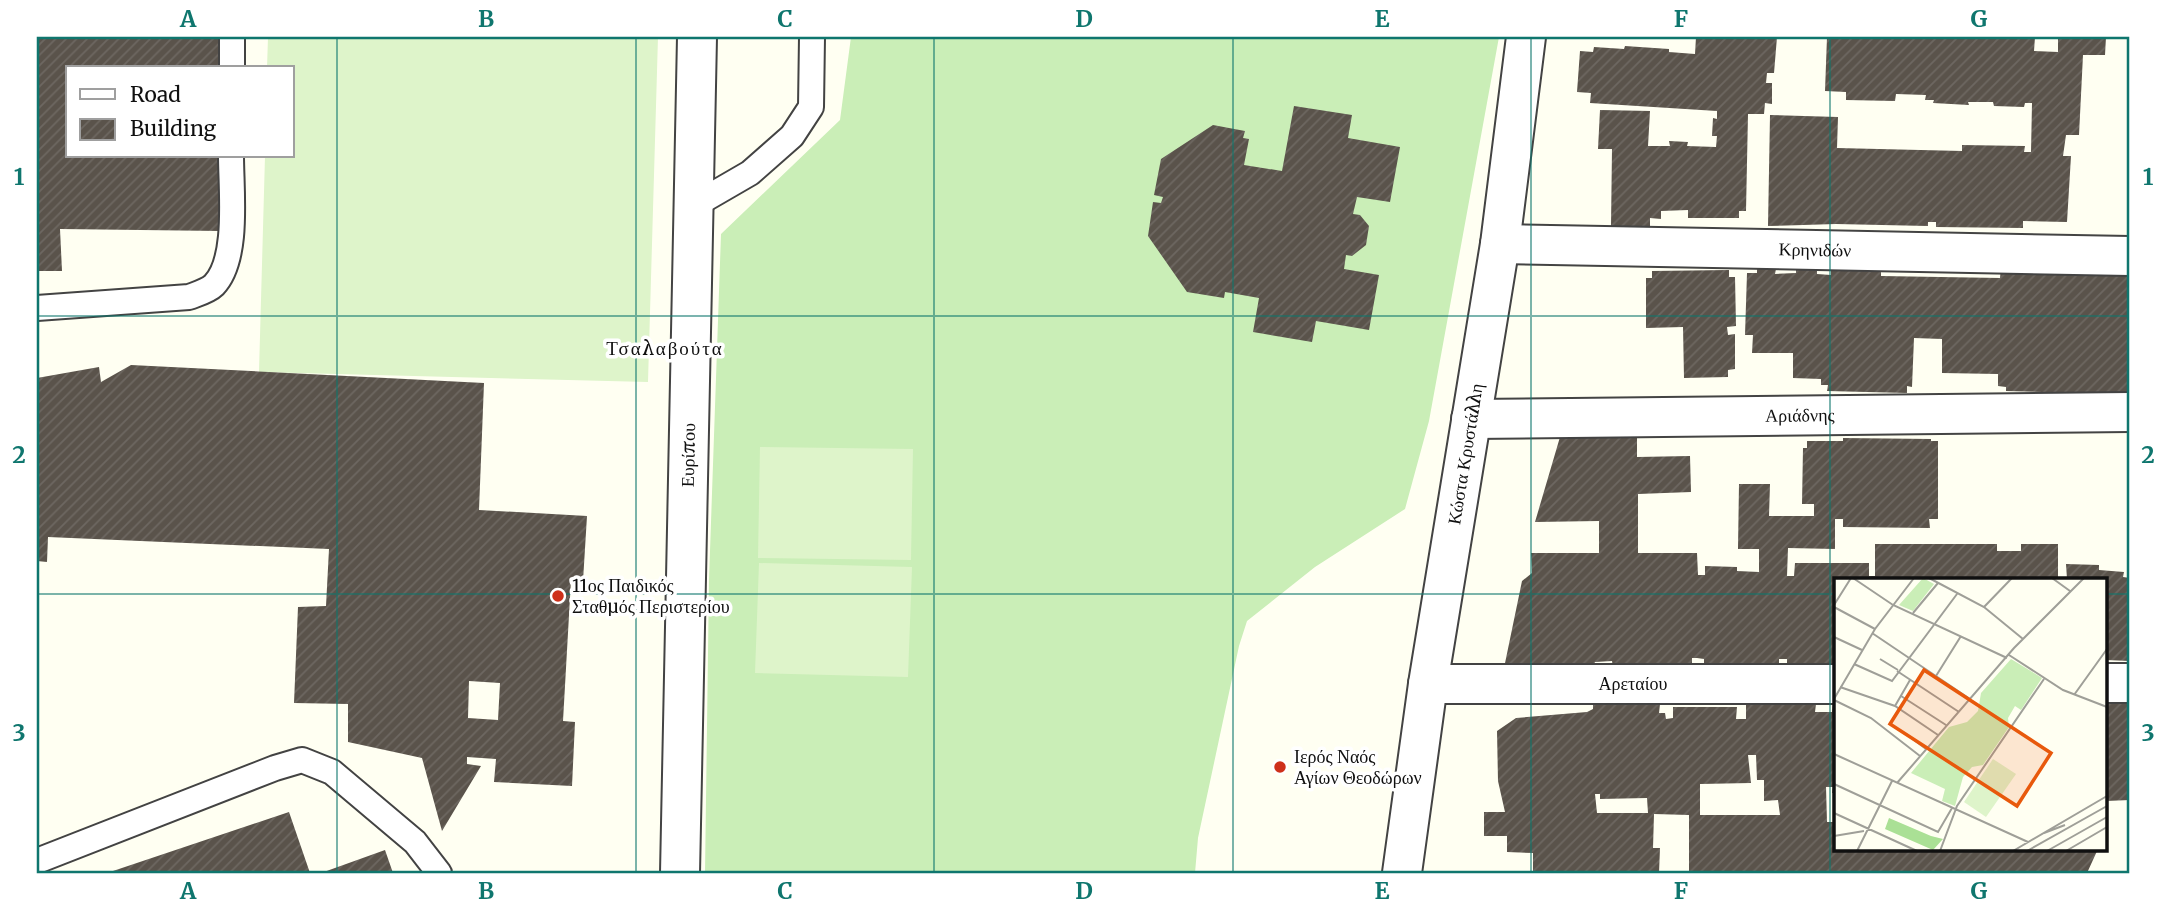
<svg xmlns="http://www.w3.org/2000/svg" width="2167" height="910" viewBox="0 0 2167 910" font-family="Merriweather,serif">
  <defs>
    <pattern id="building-hatch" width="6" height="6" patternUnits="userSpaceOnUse" patternTransform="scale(1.75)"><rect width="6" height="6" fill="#5a534b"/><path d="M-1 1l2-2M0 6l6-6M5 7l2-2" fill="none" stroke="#6d6761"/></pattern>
  </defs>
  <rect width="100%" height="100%" fill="#fffff2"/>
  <path fill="#caeeb7" d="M851,37h648l-70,384 -24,88 -90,58 -68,54 -8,25 -41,192 -3,35h-490l4,-293 12,-346 119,-114z"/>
  <path fill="#def4ca" d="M268,37h390l-10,345 -389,-10 6,-216h27v-88h-25z
    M760,447l153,2 -2,111 -153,-2z
    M759,563l153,4 -4,110 -153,-4z"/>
  <path fill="url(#building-hatch)" fill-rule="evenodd" d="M37,37h184v31h-153v88h153v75l-161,-2 2,42h-25z
    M1696,37h81l-3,36h-7l-1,10h6v21l-7,-1 -1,11h-16l-2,97h-7v7h-51v-8l-27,1v8l-11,-1v9l-39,-1 1,-77h-14l2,-39 50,1 -2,35h22l-1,-5 19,1 -1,4 29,1 1,-11h-5l1,-18 4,1v-8l-127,-8 1,-10 -14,-1 3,-41 13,1 1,-5 30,2 1,-3 44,3v3l26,2z
    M1827,37h208l-1,14 24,1v-15h48l-1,18h-22l-4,80h-13l-3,21h8l-4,66 -44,-1v7l-87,-1v-5h-8v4l-92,-2 -68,2 2,-111 68,2 -1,31 125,3v-6l63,1 -1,6h7l1,-49h-7l-1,4 -30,-1 -1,-4h-25l1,3 -36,-2 1,-3h-9l1,-5 -30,-1 -1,7 -49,-1v-8l-21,-1z
    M1294,106l58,9 -4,23 52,9 -10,55 -33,-5 -4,17 7,1 9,11 -3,19 -14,11 -6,-1 -2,14 35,6 -10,55 -53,-9 -4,21 -59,-10 6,-34 -34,-6 -1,6 -37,-6 -39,-56 5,-34 8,1 2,-6 -9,-2 7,-36 52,-34 32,6 -2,7 6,1 -5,26 38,6z
    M1796,267l21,1v6l14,1v-6l50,2v5l119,2 1,-10 129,3v123l-124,-3v-4l-8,-1v-12l-56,-1v-34l-28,-1 -2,49 -5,-1v7l-80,-2 1,-6h-7v-6l-28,-1v-25h-41l1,-18h-8l2,-62h10v-4h19l-1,5 21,-1z
    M1729,270v7h6l1,49 -9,1 1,8 7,-1v35l-7,1v7l-44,1 -1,-51 -37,1v-50h6v-7z
    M131,365l353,18 -5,127 108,6 -4,65 -12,-1 -8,141 12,1 -3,64 -78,-4 2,-23 -29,-2v7l14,2 -39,65 -20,-73 -74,-16v-38l-54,-1 4,-96 28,-1 3,-57 -281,-12 -1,25 -10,-1v-183l62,-11 2,15zM469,681l31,2 -2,37 -30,-2z
    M1637,434v23l53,-1 1,36 -53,2v59h59l1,22h7v-9l32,1v4l22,1v-23h-21l1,-65h31l-1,32h45v-12h-12l1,-56h4v-7h36v-3l88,1v2h7v78h-9l1,9 -87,-1v-8h-8v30l-47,-1 -1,28h7l1,-13h74v13h6v-32h122v7h24v-7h37v35h-222v87l-49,-1v-6h-8v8l-75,-1v-7l-7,-1h-5v10l-79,-1 -1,-6 -17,1 -2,5 -89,1 18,-87 10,-8 -1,-20h68v-32l-64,1 25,-85z
    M2066,564l33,1v5l25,2 -1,5 7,1v83l-24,-1v-81h-39z
    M2130,701v99l-24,1v-99z
    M1660,704l-1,9h6l1,6 7,-1v-11h64l-1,12h10v-15h70l-1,8h17l1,-8h3v89h-4l1,-6h-7l1,35h9v27h262l-11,24h-398v-58l-35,-1 -1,34h7l-1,25h-126v-20l-26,-1v-16h-23v-24h21l-7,-31 -1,-50 19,-13 71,-6 6,-3v-4zM1748,755h8l1,25h7v21l14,-1 2,15h-80v-31l51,-1zM1595,794h5v5l47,-1 1,15h-51z
    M289,812l21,61h-203z
    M385,850l8,23h-72z"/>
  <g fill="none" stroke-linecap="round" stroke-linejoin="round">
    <g stroke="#434343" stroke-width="28">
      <path id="service" d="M232,68v-31
        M693,206l57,-33 42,-37 19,-29 1,-70
        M37,308l152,-11c8,-3 19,-6 25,-12 25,-26 17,-94 17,-129
        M37,861l238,-93 27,-8 30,12 83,70 24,31"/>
    </g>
    <g stroke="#434343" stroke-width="42">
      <g id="minor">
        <path id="s1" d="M1500,244l630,12"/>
        <path id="s2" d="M1471,419l659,-7"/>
        <path d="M2106,683h24"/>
        <path id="s3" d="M1428,684h408"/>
        <path id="s4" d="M680,873l17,-836"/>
        <path id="s5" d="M1402,873l26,-189 72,-440 26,-207"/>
      </g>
    </g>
    <use href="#service" stroke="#fff" stroke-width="24"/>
    <use href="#minor" stroke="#fff" stroke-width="38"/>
  </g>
  <path fill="none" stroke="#0f766e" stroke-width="2" stroke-opacity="0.55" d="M337,37v836M636,37v836M934,37v836M1233,37v836M1531,37v836M1830,37v836M37,316h2093M37,594h1799M2106,594h24"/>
  <g fill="#ce301a" stroke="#fff" stroke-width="2.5">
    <circle cx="558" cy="596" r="7"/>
    <circle cx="1280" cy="767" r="7"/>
  </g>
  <g text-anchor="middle" stroke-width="7" stroke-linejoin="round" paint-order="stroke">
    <g font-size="18" fill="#101010" stroke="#fff">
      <text dy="6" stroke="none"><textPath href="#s1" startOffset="315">Κρηνιδών</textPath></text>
      <text dy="6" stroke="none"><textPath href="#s2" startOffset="329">Αριάδνης</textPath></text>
      <text dy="6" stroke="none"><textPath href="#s4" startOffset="418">Ευρίπου</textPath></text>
      <text dy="6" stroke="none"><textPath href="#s5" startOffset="424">Κώστα Κρυστάλλη</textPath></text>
      <text dy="6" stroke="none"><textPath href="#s3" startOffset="205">Αρεταίου</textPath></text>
    </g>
    <g font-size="18" fill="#101010" stroke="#fff" text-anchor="start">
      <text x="572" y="592">11ος Παιδικός<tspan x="572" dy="21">Σταθμός Περιστερίου</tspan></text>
      <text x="1294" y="763">Ιερός Ναός<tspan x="1294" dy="21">Αγίων Θεοδώρων</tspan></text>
    </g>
    <g font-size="19" letter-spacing="2" fill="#101010" stroke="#fff">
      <text x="665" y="355">Τσαλαβούτα</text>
    </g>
  </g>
  <g transform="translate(1834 578)">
    <rect width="273" height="273" fill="#fffff2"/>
    <path d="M89,0l11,6 -21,27 -14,-6zM177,81l31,19 -21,32 -6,-4 -7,12 1,9 -26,38 -11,2 -9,10 -8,29 -13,-5 3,-12 -34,-16 38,-46 18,-5 11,-11 3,-18z" fill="#caeeb7"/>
    <path d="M55,240l42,18 12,3 -10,11 -48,-21z" fill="#aae095"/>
    <path d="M159,181l23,15 -30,43 -22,-15z" fill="#def4ca"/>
    <path fill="none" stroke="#9f9f98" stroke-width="2" d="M19,0l40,27 114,53M95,0l55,29 39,32M218,0l18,13M0,27l17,-27M0,29l41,22M150,29l28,-29M79,35l25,-30M38,55l98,66M0,59l28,13M175,77l54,35 44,17M46,81l18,11M20,86l38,17 65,-87M63,93l62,41M102,98l25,-40M6,109l55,19 43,29M240,117l33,-46M67,118l45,29M0,121l41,-70 39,-51M0,122l37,18 49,38M61,128l15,-26M72,156l20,15M0,176l194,88M63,205l117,-135 70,-70M0,206l104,48 14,-24M0,235l83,38M210,255l21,-8M0,258l30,-5M23,273l35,-70M106,273l17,-45 87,-127M179,273l94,-55M193,273l80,-45M213,273l60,-34M232,273l41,-24"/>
    <path fill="#e8590c" fill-opacity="0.15" stroke="#e8590c" stroke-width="3.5" d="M90,92l127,83 -34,53 -127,-82z"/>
    <rect width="273" height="273" fill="none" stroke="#101010" stroke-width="3.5"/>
  </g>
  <rect width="2167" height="910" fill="none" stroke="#ffffff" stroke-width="77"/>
  <rect x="66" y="66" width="228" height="91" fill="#ffffff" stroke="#9f9f9f" stroke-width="2"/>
  <rect x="80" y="89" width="35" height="10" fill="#ffffff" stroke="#9f9f9f" stroke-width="2"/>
  <text x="130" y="102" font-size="21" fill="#101010">Road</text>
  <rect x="80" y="119" width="35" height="21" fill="url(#building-hatch)" stroke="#9f9f9f" stroke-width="2"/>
  <text x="130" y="136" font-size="21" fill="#101010">Building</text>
  <rect x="38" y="38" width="2090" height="834" fill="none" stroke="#0f766e" stroke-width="2.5"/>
  <g font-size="23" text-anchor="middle" font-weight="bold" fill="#0f766e">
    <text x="188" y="27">A</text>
    <text x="486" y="27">B</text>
    <text x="785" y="27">C</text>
    <text x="1084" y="27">D</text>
    <text x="1382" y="27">E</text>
    <text x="1681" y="27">F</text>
    <text x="1979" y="27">G</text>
    <text x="19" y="185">1</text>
    <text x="2148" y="185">1</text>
    <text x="19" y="463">2</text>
    <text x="2148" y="463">2</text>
    <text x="19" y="741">3</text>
    <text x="2148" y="741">3</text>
    <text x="188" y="899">A</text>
    <text x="486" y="899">B</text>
    <text x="785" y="899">C</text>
    <text x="1084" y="899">D</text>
    <text x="1382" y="899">E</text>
    <text x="1681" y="899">F</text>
    <text x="1979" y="899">G</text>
  </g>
</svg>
